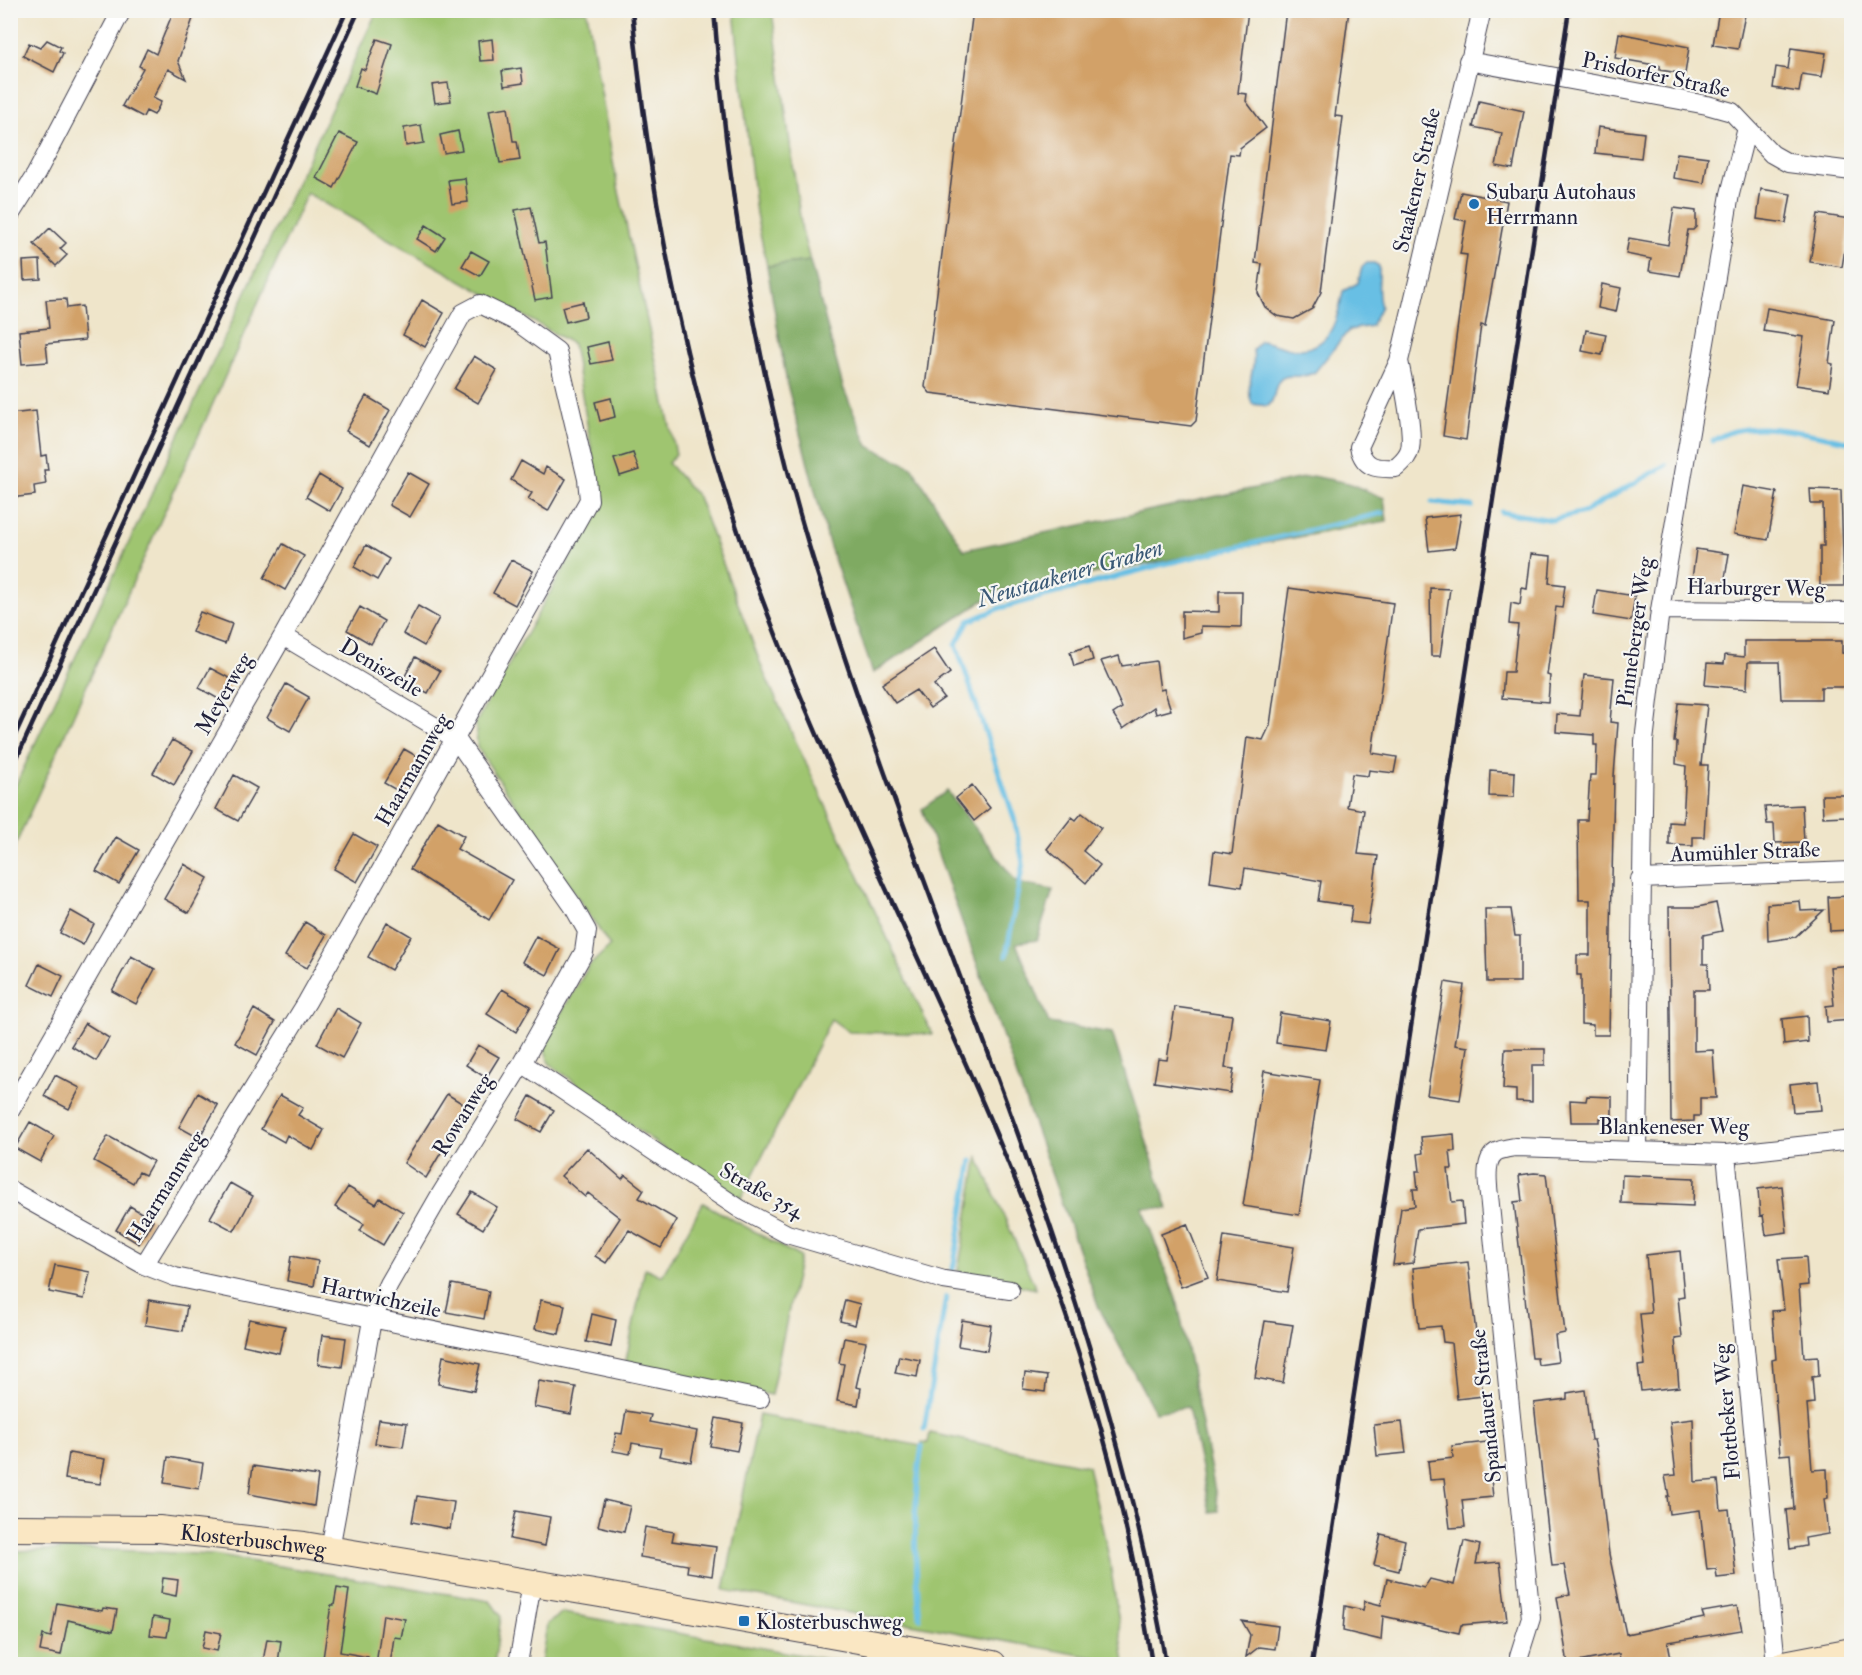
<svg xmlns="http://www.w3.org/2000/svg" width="1862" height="1675" viewBox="0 0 1862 1675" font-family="'IM FELL Double Pica',serif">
  <rect width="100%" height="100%" fill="#f6f6f2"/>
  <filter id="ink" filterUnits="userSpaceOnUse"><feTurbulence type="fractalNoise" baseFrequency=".0167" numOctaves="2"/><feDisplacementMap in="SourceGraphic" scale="12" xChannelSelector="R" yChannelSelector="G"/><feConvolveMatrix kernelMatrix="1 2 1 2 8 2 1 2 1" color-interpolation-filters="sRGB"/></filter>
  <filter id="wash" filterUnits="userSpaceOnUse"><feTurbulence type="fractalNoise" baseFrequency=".008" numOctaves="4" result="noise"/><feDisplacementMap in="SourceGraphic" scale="24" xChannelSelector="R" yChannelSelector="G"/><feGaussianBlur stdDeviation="1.35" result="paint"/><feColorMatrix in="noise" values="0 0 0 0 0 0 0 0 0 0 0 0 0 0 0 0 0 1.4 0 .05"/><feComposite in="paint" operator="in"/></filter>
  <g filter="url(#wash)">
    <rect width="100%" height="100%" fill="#efe5ca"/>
    <path fill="#9fc570" stroke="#607456" stroke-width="1.5" d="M377,11h210l28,162 61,281 -8,9 30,34 66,176 168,361 -83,-2 -18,-13 -90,180 -81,-53 -111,-83 -6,-20 46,-77 21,-20 -133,-199 -1,-25 125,-219 -28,-159 -266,-151 -296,662v-60z
      M734,11h38l30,220 8,30 -43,5 -11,-52z
      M978,1157l58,132 -49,-10v3l-29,-11z
      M703,1203l97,54 -29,138 -146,-30 20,-97 17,8z
      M759,1415l162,31 1,-4 6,1 2,-10 158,33 21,91 16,106 -401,-73z
      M94,1549l119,6 277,46 11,15 -7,48h-483l-1,-113z
      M563,1613l290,51h-312l6,-40z"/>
    <path fill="#7faa62" stroke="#50664e" stroke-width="1.5" d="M810,261l33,126 25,59 44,21 52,83 348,-74 36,7 36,15 3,23 -389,70 -125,82 -44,-129 -42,-160 -20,-118z
      M947,791l70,92 36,7 -16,50 -21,3 33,80 63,10 56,176 -26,-2 36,97 41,207 -9,1 -22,-105 -33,5 -56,-104 -177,-499z"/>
    <path fill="#67bfe4" stroke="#447090" stroke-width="1.5" d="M1367,263h7l5,3c1,13 -3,29 2,40l-10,20 -22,4 -34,42c-15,9 -28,-1 -36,9 -6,8 -3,19 -11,25l-16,-2c-8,-20 5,-35 1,-54l7,-9c11,1 21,7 32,8 38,3 45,-28 51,-58l15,-8 4,-16z"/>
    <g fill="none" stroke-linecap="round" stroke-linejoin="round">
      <path stroke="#67bfe4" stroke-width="5" d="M1713,441c35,-26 98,-6 139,1
        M1432,502l40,4
        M1501,512l51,8 32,-8 82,-47
        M1006,956l17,-93 -9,-45 -58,-174 13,-23 31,-13 160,-43 223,-52
        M953,1269l19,-109
        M924,1429l22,-132
        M920,1618c-5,-57 -8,-115 2,-172"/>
    </g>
    <g id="blocks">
      <path fill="#d2a167" d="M174,10h22l-18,51 8,18 -18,-10 -15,29 8,4 -7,13 -8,-4 -3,6 -21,-11 21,-38 -4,-2 8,-17 9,5z
        M973,10h275l-10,83 9,1 -1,7 20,27 -26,20 -1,7 -9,-1 -34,267 -5,5 -261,-33 -5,-6z
        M1286,10h63l-14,106 8,1 -22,175 -9,17 -18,10 -17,-3 -12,-9 -7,-14 4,-29 -7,-1z
        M1719,10h27l-8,39 -25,-4z
        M1619,33l70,14 -4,27 -25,-4v-4l-45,-8z
        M377,39l15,5 -16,50 -21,-8 6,-18 4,2z
        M492,39l2,21 -14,1 -2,-20z
        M47,40l14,7 -2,4 4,2 -9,19 -31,-16 6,-13 11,5z
        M1791,48l35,5 -4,24 -20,-3 -3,18 -26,-4 3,-21 12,2z
        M521,68l2,15 -19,3 -2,-15z
        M448,83l3,18 -16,2 -3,-18z
        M1479,101l45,10 -11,58 -17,-3 6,-33 -29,-6z
        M508,107l5,34h4l3,19 -20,3 -11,-53z
        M421,125l3,18 -18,3 -2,-18z
        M1598,127l46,6 -3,25 -46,-5z
        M458,131l4,19 -18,3 -4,-18z
        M339,133l19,9 -24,46 -18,-10z
        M1677,153l31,4 -4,26 -31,-5z
        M465,178l3,24 -16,2 -4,-24z
        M1761,189l30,5 -5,29 -29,-4z
        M1461,192l46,9 -22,125 -4,-1 -15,115 -23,-4 24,-181 -7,-1 6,-33 -11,-2z
        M531,207l8,36 6,-1 7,55 -17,3 -20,-90z
        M1674,208l22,3v16l-3,3h-5l-8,46 -31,-5 2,-12 -25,-5 3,-16 39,7z
        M1818,214l32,5 -8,48 -32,-5z
        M426,225l19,12 -9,14 -19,-12z
        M50,228l16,15 -6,6 7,6 -11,11 -22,-22z
        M471,251l18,10 -9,15 -18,-10z
        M40,260l1,19 -17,1 -1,-19z
        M1602,284l19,4 -5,24 -18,-4z
        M66,299l1,9 15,-2 3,34 -39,4 2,18 -26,2 -3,-33 30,-3 -3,-28z
        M422,300l22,13 -19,34 -22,-12z
        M583,302l3,15 -20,5 -4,-15z
        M1767,308l68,12 -6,43 4,1 -4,26 -33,-5 8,-48 -41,-6z
        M1586,330l20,4 -4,21 -20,-4z
        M608,342l4,18 -21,4 -4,-17z
        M474,356l23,14 -19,33 -24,-14z
        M366,396l24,14 -20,35 -24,-14z
        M611,398l4,19 -15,4 -5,-19z
        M36,411l5,45 5,-1 2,15h-4l2,14 -12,2 1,9 -25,3v-84z
        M633,453l6,17 -19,6 -6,-17z
        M521,461l22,13 3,-7 20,12 -18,32 -20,-12 4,-6 -21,-13z
        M408,472l21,12 -19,33 -21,-12z
        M319,475l23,14 -12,22 -24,-14z
        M1743,486l34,6 -9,48 -34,-6z
        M1810,489l31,1 3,96h-24v-40h4l-1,-42h-12z
        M1461,514l-6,34 -26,3 -4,-33z
        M283,544l21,12 -19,34 -21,-12z
        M366,545l23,14 -12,21 -23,-13z
        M1696,549l33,5 -5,30 -32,-5z
        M1531,554l20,2 -2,27 16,2 -3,23 -6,-1 -9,68 3,1 -2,26 -46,-4 2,-26h9l5,-47 -9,-1 2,-21 9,2 2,-17 5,1z
        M511,560l22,11 -18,34 -22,-12z
        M1289,588l104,15 -21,150 25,4 -3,16 -25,-3 -1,6 -16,-2 -5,33 17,3 -6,44 20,2 -10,68 -18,-2 2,-16 -34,-5 3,-20 -76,-13 -3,19 -32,-5 4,-31 18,3 15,-117 16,3 7,-15z
        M1430,588l20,1 -10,67h-9z
        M1597,590l38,6 -4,25 -38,-6z
        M1219,591h23l-1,36 -40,-1v7l-19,5v-27l37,1z
        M418,606l21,12 -15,28 -21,-12z
        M360,607l24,14 -13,23 -24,-14z
        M200,612l32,12 -7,20 -33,-12z
        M1744,641h98v12l9,1v15h-5v18h-25v12h-40l-2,-37h-31l-1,27 -42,-4 2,-22 17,1 1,-9 19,2z
        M1089,646l4,14 -19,6 -4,-14z
        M934,649l16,24 -16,12 10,13 -14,10 -14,-18 -21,13 -13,-19z
        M1119,656l3,10 34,-5 4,29 4,-1 7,21 -15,4 -2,-7 -31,22 -10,-15 9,-6 -21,-47z
        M415,657l25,14 -12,22 -25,-13z
        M210,668l23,12 -11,21 -23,-13z
        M1584,675l30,3 -4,44 8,1 -4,53 -5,259h-16v-10l-12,-1v-49h-4v-20h13v-55h-11l-1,-80h9l3,-45h6l1,-30h-3v-10l-38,-3 1,-18 23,2z
        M286,684l23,13 -19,34 -23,-13z
        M1678,703l29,2 -6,60h7l-4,72h-11v9l-24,-1v-23l14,1 3,-57 -10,-2 1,-22h-3z
        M172,740l21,11 -19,34 -21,-12z
        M404,749l21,12 -20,34 -21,-12z
        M1490,770l25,2 -1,25 -25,-1z
        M234,775l23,13 -19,33 -22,-12z
        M972,785l18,23 -16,13 -18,-23z
        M1822,795h23l1,21 -23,1z
        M1802,805l2,37 -29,1 -1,-19h-7l-2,-17z
        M1082,813l19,15 -18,23 17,14 -14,18 -39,-34 25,-32 4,3z
        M438,821l26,15 -7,13 55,31 -23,40 -79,-51z
        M354,834l23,13 -20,35 -23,-13z
        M116,837l23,13 -20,34 -23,-13z
        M184,864l24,14 -19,35 -25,-14z
        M1851,896v34l-21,1 -2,-34z
        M1800,901l1,10 23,-1 -29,27 -27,4 -1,-37z
        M1716,903l6,28 -19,4v29h5l1,26h-15v61l19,-1 3,48h-16v18h-6v5l-23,1 -2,-215h29z
        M1485,909h26l4,27h5v46h-33z
        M71,911l23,13 -11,21 -23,-12z
        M305,922l21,13 -19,33 -22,-12z
        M387,922l24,14 -20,34 -23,-13z
        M536,936l24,13 -13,26 -25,-13z
        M131,956l24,13 -19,35 -24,-13z
        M39,964l24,12 -10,21 -24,-12z
        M1851,965v55l-24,2 -1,-16 8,-1 -4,-38z
        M1445,982l19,3 -9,60 13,2 -8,53 -33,-5z
        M502,989l29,17 -15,26 -29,-18z
        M1175,1007l57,8 -7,53 9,1 -4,24 -76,-11 4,-23 9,1z
        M336,1008l25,15 -19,35 -25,-14z
        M254,1009l21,13 -18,33 -22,-12z
        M1280,1013l51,8 -5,29 -50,-7z
        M1807,1016l1,26 -24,3 -2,-26z
        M85,1023l24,15 -13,23 -25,-15z
        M478,1045l21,12 -13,21 -20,-13z
        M1505,1049h40v16h-13v37l-16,-1v-11l-13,-1z
        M1264,1071l56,9 -21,135 -56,-9z
        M55,1075l25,13 -11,21 -25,-13z
        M1818,1081l3,29 -28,2 -3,-28z
        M198,1093l20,12 -19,33 -20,-11z
        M447,1094l21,13 -42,71 -22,-15z
        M280,1095l23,13 -5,7 26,15 -11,20 -26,-15 -3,7 -23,-13z
        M530,1096l24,14 -13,22 -24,-13z
        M1587,1096l25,1v22l-12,-1v4h-29l-1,-22 16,1z
        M30,1122l24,14 -14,26 -25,-14z
        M1454,1134l1,17h-5l2,18h-4l4,33 10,-1 2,23 -46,5 -5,34 -20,2 8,-57 14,-2 -2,-17h5l-2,-18h4l-2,-17 5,-1 -2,-16z
        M108,1136l45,25 -8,14 -6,-3 -6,11 -39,-22z
        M587,1148l35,31 3,-4 19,15 -5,8 38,22 -16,28 -32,-18 -23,33 -11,-7 25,-38 -32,-25 -3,4 -24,-21z
        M1534,1173l12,1 19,159 -10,2 3,27 -20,3 -1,-7h-5l-18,-156 8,-1 -3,-26z
        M1622,1175l72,3 -1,28 -72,-3z
        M230,1183l23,13 -19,35 -24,-13z
        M1782,1186l5,46 -21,3 -3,-20 -3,1 -2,-27z
        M348,1187l28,17 4,-6 23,14 -20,33 -23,-14 4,-7 -29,-17z
        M472,1192l25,15 -14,22 -25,-15z
        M130,1206l23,14 -14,24 -23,-14z
        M1187,1224l21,53 -27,10 -20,-53z
        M1224,1236l70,11 -7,45 -70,-11z
        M1680,1251l4,45 -6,1 4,41 -7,1 4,48 -38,4 -3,-25 7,-1 -5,-51 11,-1 -5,-58z
        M291,1256l27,5 -4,25 -27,-5z
        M1806,1257l2,28 -9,1 5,71 14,-1 1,20 -7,1 2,26 -7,1 5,66 15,-1 1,29 -4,1 4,35 -23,4 1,8 -16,3 -4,-39 8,-1 -4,-55 -10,1 -8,-95 4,-1 -4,-48 12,-1 -6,-51z
        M1468,1262l15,134 -26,3 -6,-56 -8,-1 -2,-16 -22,2 -6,-60z
        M55,1265l35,7 -6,27 -35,-7z
        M452,1284l37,7 -5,28 -38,-7z
        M149,1300l38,6 -4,25 -38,-6z
        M541,1300l24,5 -6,29 -24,-5z
        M845,1300l15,4 -5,21 -15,-4z
        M592,1314l24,6 -5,27 -25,-5z
        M249,1319l36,7 -6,27 -36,-8z
        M962,1320l29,5 -4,26 -29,-5z
        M1265,1321l28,4 -10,58 -28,-5z
        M322,1335l24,3 -4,29 -24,-3z
        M844,1338l22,4 -10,45 5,1 -3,17 -21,-4 7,-37 -5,-1z
        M443,1356l37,8 -6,27 -36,-7z
        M899,1356l21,4 -3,17 -22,-4z
        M1025,1373l22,3 -2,16 -22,-3z
        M539,1381l37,6 -5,27 -37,-7z
        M1585,1390l6,50h3l4,18 11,96 17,80 78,-16 -2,-6 35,-6 5,24 -74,12 3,16 -32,7h-18l-2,-11 -51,10 -11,-67 13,-3 -6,-29 -12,1 -18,-163 33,-4v-6z
        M626,1411l25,4 -2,7 48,9 -6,31 -32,-6 2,-8 -29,-5 -2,11 -17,-3 3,-18 6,1z
        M716,1418l27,5 -6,28 -27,-5z
        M379,1419l28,4 -4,24 -28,-4z
        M1693,1419l2,63 23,-2 3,30 8,-1 7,67 -19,2 -1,-9 -9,1 -7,-60 -31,4 -2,-18h2l-4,-20 11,-1 -6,-53z
        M1402,1422l4,31 -29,3 -3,-31z
        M1487,1442l6,55 -31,3 3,27 -15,1 -6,-49 -14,1 -2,-19 25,-3 -1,-12z
        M69,1453l36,6 -5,25 -35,-5z
        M168,1457l35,6 -4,26 -35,-6z
        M253,1466l65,10 -4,30 -65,-12z
        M417,1496l37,6 -4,27 -38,-7z
        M604,1500l26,6 -6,26 -26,-6z
        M516,1511l34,6 -5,29 -35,-7z
        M645,1527l29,5 -2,9 44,6 -4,29 -25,-4 1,-7 -48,-8z
        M1381,1534l24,6 -6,31 -25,-6z
        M1464,1541l16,4 -4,19 24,-2 7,59 -46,4 -2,8 -76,-17 -2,24 -38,-9 2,-25 18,4 2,-9 16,4 6,-26 37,9 6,-9 24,6z
        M163,1578l15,2 -2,16 -15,-3z
        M337,1588l12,2 -9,62 28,5v8h-46l9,-60h3z
        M57,1603l45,8 1,-3 14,2 -4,21 -45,-11 -7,35 -21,-4 3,-16 8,2z
        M383,1615l22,4 -4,19 -7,-1 -4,28h-14z
        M153,1617l17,3 -3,17 -17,-2z
        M1242,1621l36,5 -3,23 -16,-2 -13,10 4,-22z
        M206,1630l15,3 -4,18 -15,-3z
        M267,1639l14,2 -3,22 -15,-2z"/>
    </g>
  </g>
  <g filter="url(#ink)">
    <use href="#blocks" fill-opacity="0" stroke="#413f50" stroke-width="1.5"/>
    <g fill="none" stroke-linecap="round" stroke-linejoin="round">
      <g stroke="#413f50" stroke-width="20">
        <path id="street" d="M1468,61l239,44 25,7 40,42 16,9 64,8
          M10,215l26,-41 86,-164
          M1399,361c4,20 15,69 11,88 -2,9 -8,13 -14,19 -20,1 -32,0 -37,-21l40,-86 83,-351
          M1660,610l192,2
          M283,636l173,103 117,167 14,25 -3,21 -62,111 -83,134 -50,87 -17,36 -42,229
          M1640,879l212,-8
          M522,1063l218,146 47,25 157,46 66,10
          M10,1111l273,-475 180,-323 17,-9 37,18 40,29 30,128 2,21 -282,502 -163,263
          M1638,1150l6,-409 16,-131 70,-416 17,-66
          M1726,1154l50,510
          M10,1190l134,75 31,12 585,122
          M1519,1656l12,-38 -41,-413c-1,-14 -8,-44 6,-53 5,-3 13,-4 19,-5l211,7 126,-14
          M518,1664l14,-81"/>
      </g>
      <g stroke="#413f50" stroke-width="28">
        <g id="secondary">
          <path id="s1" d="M10,1528l149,1 145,16 296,49 393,70"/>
          <path d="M1784,1664l68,-13"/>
        </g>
      </g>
      <use href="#street" stroke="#fff" stroke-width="18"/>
      <use href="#secondary" stroke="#fae7c3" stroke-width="26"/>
      <path stroke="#22223b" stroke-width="4.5" d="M632,10c18,189 54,377 118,556 80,223 194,431 280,651 57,144 98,295 122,447
        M714,10c13,181 43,362 95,536 113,374 292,730 357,1118
        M10,746l337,-736
        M10,773l349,-763
        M1312,1664l257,-1654"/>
    </g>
  </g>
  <g fill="#1f6fb2" stroke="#f6f6f2" stroke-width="2">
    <circle cx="1474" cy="204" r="6"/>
    <rect x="738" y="1615" width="12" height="12" rx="3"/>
  </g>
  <g text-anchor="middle" stroke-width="4.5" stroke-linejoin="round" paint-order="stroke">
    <g font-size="22" fill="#22223b" stroke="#f6f6f2">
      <text transform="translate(1656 74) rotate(12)" y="8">Prisdorfer Straße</text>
      <text transform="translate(1416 180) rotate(-77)" y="8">Staakener Straße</text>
      <text transform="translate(1756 587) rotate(1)" y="8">Harburger Weg</text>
      <text transform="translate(1634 632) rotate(-82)" y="8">Pinneberger Weg</text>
      <text transform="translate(382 667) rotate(31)" y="8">Deniszeile</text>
      <text transform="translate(223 693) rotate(-60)" y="8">Meyerweg</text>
      <text transform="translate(412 769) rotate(-60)" y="8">Haarmannweg</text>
      <text transform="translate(1745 851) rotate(-2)" y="8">Aumühler Straße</text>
      <text transform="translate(462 1114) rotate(-58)" y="8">Rowanweg</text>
      <text x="1674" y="1134">Blankeneser Weg</text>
      <text transform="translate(165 1186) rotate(-58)" y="8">Haarmannweg</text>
      <text transform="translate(762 1190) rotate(29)" y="8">Straße 354</text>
      <text transform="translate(381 1297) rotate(12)" y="8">Hartwichzeile</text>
      <text transform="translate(1485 1406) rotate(-96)" y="8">Spandauer Straße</text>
      <text transform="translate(1726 1412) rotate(-95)" y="8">Flottbeker Weg</text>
      <text dy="8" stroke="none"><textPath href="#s1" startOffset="244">Klosterbuschweg</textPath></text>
    </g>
    <g font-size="22" fill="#22223b" stroke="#f6f6f2" text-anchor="start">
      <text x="1486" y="199">Subaru Autohaus<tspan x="1486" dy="25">Herrmann</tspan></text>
      <text x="756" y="1629">Klosterbuschweg</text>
    </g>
    <g font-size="24" font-style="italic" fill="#3a5976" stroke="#f6f6f2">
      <text transform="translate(1070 573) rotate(-16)" y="8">Neustaakener Graben</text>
    </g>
  </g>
  <rect width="1862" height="1675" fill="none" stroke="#f6f6f2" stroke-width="36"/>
</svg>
